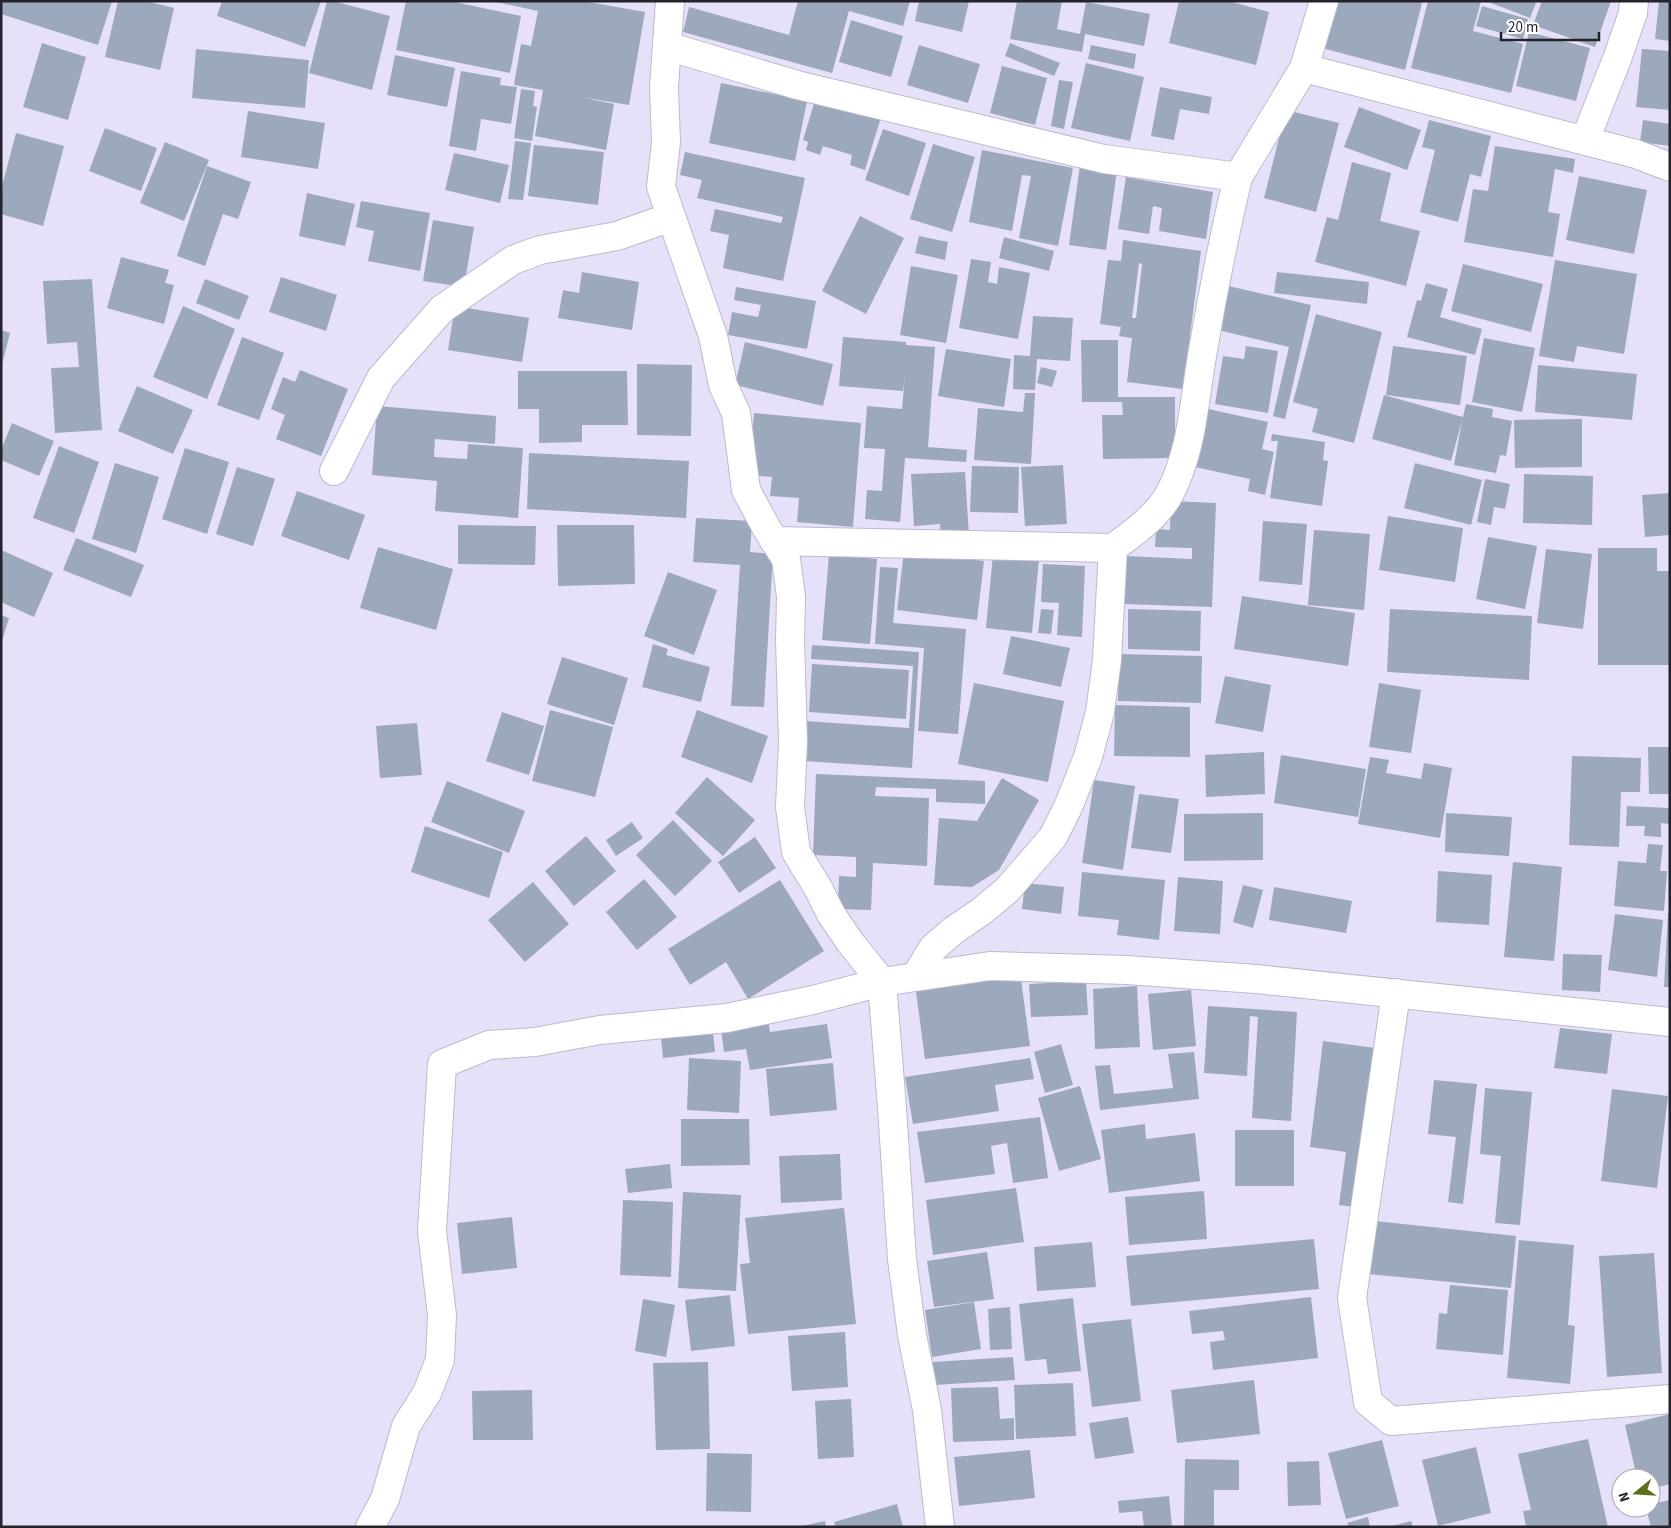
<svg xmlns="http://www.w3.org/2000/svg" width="1671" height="1528" viewBox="0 0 1671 1528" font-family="'Source Sans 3',sans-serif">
  <rect width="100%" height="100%" fill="#e6e1f8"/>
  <path fill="#9ca8bb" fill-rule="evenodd" d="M1,1h111l-14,44 -97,-31z
    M118,1h28l28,7 -14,62 -55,-13z
    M222,1h99l-16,46 -88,-31z
    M327,1h6l57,15 -18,74 -63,-17z
    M406,1h44l71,15 -11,57 -114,-23z
    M491,1h92l62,11 -16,93 -48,-8 33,7 -8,46 -71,-14 8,-46 -29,-5 7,-41 10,2 7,-35z
    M798,1h112l-7,25 -54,-15 -17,62 -149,-41 6,-25 100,28z
    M919,1h50l-7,31 -47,-11z
    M1017,1h45l-5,28 23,5 6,-32 64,12 -6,32 -59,-12 -3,18 -72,-13z
    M1179,1h49l41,11 -13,53 -87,-22z
    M1329,1h87l6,2 -17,67 -87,-23z
    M1428,1h53l-8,30 50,13 -12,49 -100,-25z
    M1486,1h44l6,2 -6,15z
    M1542,1h69l-16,46 -62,-22z
    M1659,1h11v40l-15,-2z
    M1482,6l46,13 -5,20 -47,-13z
    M851,20l52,16 -12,41 -52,-15z
    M1529,32l61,16 -14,53 -60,-15z
    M42,43l44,14 -18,63 -45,-13z
    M1010,43l50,20 -6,13 -49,-20z
    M919,45l61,19 -12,39 -61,-18z
    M1091,45l45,9 -2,15 -46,-10z
    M196,49l113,11 -4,48 -113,-10z
    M1642,49l28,2v59l-34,-3z
    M395,55l60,13 -8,39 -60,-12z
    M1086,63l58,14 -14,64 -59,-13z
    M1002,66l45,12 -12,47 -45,-12z
    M461,71l40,7 -1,7 17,2 -6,37 -30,-5 -5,32 -27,-5z
    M1059,80l14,2 -9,47 -13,-3z
    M721,83l86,18 -12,60 -86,-18z
    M1160,87l52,10 -3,17 -29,-5 -6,31 -23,-4z
    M521,89l14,2 -2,15 4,1 -5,34 -18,-3z
    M816,97l65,20 -16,53 -15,-5 2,-10 -29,-9 -3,9 -14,-5 2,-8 -5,-2z
    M1359,107l62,23 -14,40 -63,-23z
    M1286,110l53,13 -23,89 -52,-14z
    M248,111l77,12 -7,46 -77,-12z
    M1429,120l62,16 -10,41 -11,-3 -12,48 -38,-10 15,-62 -13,-3z
    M1643,120l27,4v22l-30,-4z
    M105,128l52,20 -16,43 -52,-20z
    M883,129l43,14 -17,53 -44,-16z
    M16,133l48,13 -21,80 -42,-12v-24z
    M515,141l16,2 -8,57 -15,-1z
    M165,142l44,18 -25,61 -44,-18z
    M933,144l42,13 -23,75 -42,-13z
    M534,145l70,7 -6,53 -70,-9z
    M1495,146l80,13 -2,14 -18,-4 -7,43 12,2 -7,43 -89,-15 9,-53 15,2z
    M982,150l91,18 -15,78 -39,-8 12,-62 -9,-1 -10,56 -43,-9z
    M685,152l120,26 -22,103 -60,-13 6,-33 -19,-4 5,-22 66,14 2,-6 -86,-19 5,-18 -22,-5z
    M454,153l55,12 -9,38 -55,-13z
    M1352,162l39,11 -11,48 40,10 -14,55 -91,-24 12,-45 11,3z
    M1080,165l37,5 -11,80 -37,-5z
    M207,166l44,16 -13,37 -15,-5 -18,52 -28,-10z
    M1579,176l68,14 -13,64 -68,-14z
    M1126,177l87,15 -7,47 -47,-8 3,-23 -9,-2 -4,28 -31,-5z
    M307,193l48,11 -10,42 -46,-10z
    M361,201l69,12 -10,58 -52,-10 6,-30 -18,-4z
    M860,216l44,22 -38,76 -44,-23z
    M433,220l41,7 -10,60 -41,-6z
    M919,236l29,6 -3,18 -30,-7z
    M1004,237l50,14 -5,20 -50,-13z
    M1123,240l78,11 -18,138 -56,-7 5,-44 -13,-2 2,-9 -21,-3 8,-64 13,1zM1139,263l3,1 -6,54h-4z
    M121,257l48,13 -4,13 9,2 -10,39 -57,-16z
    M971,259l20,3 -3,20 9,2 2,-17 31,6 -12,66 -59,-11z
    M1555,260l82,14 -13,80 -47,-8 -3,16 -35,-6z
    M1463,264l80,20 -12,48 -80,-21z
    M911,266l47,9 -12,68 -46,-8z
    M582,272l57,10 -7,48 -74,-12 5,-28 16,3z
    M1277,272l92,10 -2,22 -93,-11z
    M281,277l56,18 -11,36 -57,-19z
    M92,279l10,151 -47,3 -4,-65 28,-1 -2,-25 -30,2 -4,-63z
    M205,279l44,17 -10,24 -43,-17z
    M1426,283l22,6 -8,28 42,12 -7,26 -68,-18 10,-37 4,1z
    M1224,285l87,20 -26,114 -12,-3 16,-69 -75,-18z
    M736,287l80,14 -9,48 -79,-14 4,-23 26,5 3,-12 -27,-5z
    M183,306l52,23 -28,70 -54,-22z
    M455,306l74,12 -7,44 -74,-12z
    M1316,314l66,18 -28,111 -42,-11 6,-23 -25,-7z
    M1033,316l40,2 -3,43 -33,-2 -2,31 -22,-1 1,-34 16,1z
    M1,330l9,3 -8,31h-1z
    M242,337l42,16 -25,67 -42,-15z
    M843,337l63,5v3l29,2 -7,100 39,3 -1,12 -61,-4 -5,64 -35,-3 2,-29 15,1 3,-42 -21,-1 3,-42 35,3 3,-33 -2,15 -64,-5z
    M1484,338l51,10 -13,64 -50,-10z
    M1081,340h37v57h57v61l-72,1 -1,-44h21l-1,-13h-40z
    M745,342l88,22 -10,42 -88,-21z
    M1246,346l32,5 -10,62 -53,-9 8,-48 21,3z
    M1393,346l74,10 -7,49 -74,-10z
    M946,349l65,10 -7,48 -66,-11z
    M637,364l55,1 -1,71 -54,-1z
    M1538,365l99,9 -5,46 -97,-8z
    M1041,367l16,4 -5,16 -15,-4z
    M300,370l48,19 -27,67 -45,-17 9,-24 -14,-6 12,-32 12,5z
    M518,371h109l1,54h-46v17l-43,1v-34h-21z
    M137,386l56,24 -20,44 -55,-23z
    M1025,393h10l-4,71 -57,-4 4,-52 45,4z
    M1384,395l79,22 3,-13 27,5 -1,8 20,4 -6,35 -6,-1 -4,18 -42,-8 8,-44 -11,40 -79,-22z
    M377,406l119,10 -1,28 -60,-5 -1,18 33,2 1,-15 55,4 -5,70 -83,-7 2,-30 -65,-6z
    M1208,409l60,13 -6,27 12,3 -9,43 -17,-4 2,-12 -55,-12z
    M754,413l107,10 -8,104 -56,-5 2,-24 -29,-2 2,-19 -23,-2z
    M1582,419v48l-67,1 -1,-48z
    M12,423l42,18 -15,35 -38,-16v-10z
    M1272,434l53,8 -2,18 5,1 -6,45 -52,-8 8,-57h-7z
    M59,446l40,16 -25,71 -41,-15z
    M185,448l44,14 -22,72 -45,-15z
    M529,453l160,8 -3,57 -159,-9z
    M115,463l44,14 -23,76 -44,-14z
    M1415,463l67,17 -11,45 -67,-17z
    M1063,465l4,59 -42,2 -4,-59z
    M972,466l47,1 -1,46 -48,-1z
    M237,467l38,12 -22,67 -37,-12z
    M965,472l4,64 -28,1 -1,-13 -26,2 -3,-52z
    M1524,474l69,2 -1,49 -69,-2z
    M1485,479l25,5 -5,25 -11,-2 -3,18 -14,-3z
    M297,491l68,24 -16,45 -68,-24z
    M1670,493v42l-25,2 -3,-42z
    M1171,501l45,2 -4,104 -88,-3 1,-48 67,3v-11l-37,-1 1,-18 14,1z
    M1388,516l75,12 -8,54 -76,-12z
    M696,518l56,3 -2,31 23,2 -9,153 -33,-1 9,-141 -47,-3z
    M1263,521l44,3 -5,61 -43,-4z
    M458,525l78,1 -1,39 -77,-1z
    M557,525h77l1,59 -77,2z
    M1314,530l56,4 -6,76 -56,-5z
    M1488,537l49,9 -12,63 -49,-10z
    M76,538l68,27 -13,32 -68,-27z
    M378,547l75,22 -17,61 -76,-22z
    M1598,548h59v23h13v94h-72z
    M1546,549l46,5 -9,75 -46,-6z
    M1,550l52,23 -19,44 -33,-15z
    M904,551l80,10 -7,59 -80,-10z
    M993,554l46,5 -7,74 -46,-5z
    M829,555l48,4 -7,85 -48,-4z
    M1043,564l42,2 -3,71 -25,-2 2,-32 -18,-1z
    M880,567l18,1 -5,55 73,6 -8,105 -40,-3 6,-83 -49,-4z
    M668,572l49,18 -23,65 -50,-19z
    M1242,596l113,17 -7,53 -114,-17z
    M1041,609l13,1 -3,24 -13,-1z
    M1128,609l73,2 -1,40 -72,-2z
    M1390,609l142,7 -3,64 -142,-8z
    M1,615l8,3 -7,23h-1z
    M1011,636l59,12 -9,39 -58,-13z
    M653,644l15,5 -2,6 44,12 -9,35 -59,-15z
    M812,645l107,7 -7,116 -109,-7 2,-40 104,7 4,-62 -102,-7z
    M1119,654l83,2 -1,47 -83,-2z
    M562,657l66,21 -14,47 -67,-21z
    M812,664l97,6 -3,49 -97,-7z
    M1225,676l46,9 -8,47 -48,-9z
    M974,683l90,18 -16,81 -90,-18z
    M1379,683l42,7 -10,63 -42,-6z
    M1115,705l75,2v50l-76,-1z
    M550,710l63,17 -18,70 -63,-16z
    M697,710l71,26 -16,47 -71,-26z
    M502,712l42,14 -15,49 -43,-14z
    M417,723l5,52 -42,3 -4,-52z
    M1648,747h22v47h-21z
    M1264,752l1,42 -59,3 -1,-42z
    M1281,755l85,14 -8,48 -84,-14z
    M1572,756l69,2 -1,34h-19l-2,55 -50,-2z
    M1370,757l19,3 -3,13 35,6 3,-16 28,5 -12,70 -82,-14z
    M816,774l169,7v23l-49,-2v-13l-60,-2 -1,9 54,2 -2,68 -54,-3 -2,47 -33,-1 1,-33 17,1v-20l-43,-2z
    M707,777l48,43 -32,36 -48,-43z
    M1002,778l37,22 -40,70 -27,17 -38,-2 5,-67 38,3z
    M1094,780l41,6 -12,84 -41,-7z
    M447,781l78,30 -16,42 -78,-31z
    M1139,794l40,5 -8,54 -40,-5z
    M1627,806l43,2v16l-9,-1v14l-17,-1 1,-10h-19z
    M1263,813v47l-79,1v-47z
    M1446,813l66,4 -3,39 -64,-4z
    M673,820l39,41 -37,35 -39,-41z
    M632,822l11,16 -27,18 -10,-16z
    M425,826l78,26 -14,46 -78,-26z
    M586,836l30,35 -42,35 -29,-35z
    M755,837l21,31 -37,25 -21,-31z
    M1648,844l15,1 -3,26h7l-3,40 -50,-5 4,-45 28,2z
    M1513,862l49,5 -8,94 -50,-4z
    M1438,871l54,4 -3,50 -53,-3z
    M1082,872l83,8 -6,60 -42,-5 2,-15 -41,-4z
    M1178,877l45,4 -3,53 -46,-3z
    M644,879l33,38 -40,33 -31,-38z
    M780,880l44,71 -76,48 -22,-37 -36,23 -22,-36z
    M533,882l36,42 -44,38 -37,-42z
    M1025,883l39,4 -3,27 -39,-5z
    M1243,885l20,5 -10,38 -20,-6z
    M1274,887l78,14 -6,32 -77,-13z
    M1668,913h2v74h-6z
    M1615,914l48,6 -6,57 -49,-7z
    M1563,954l39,1 -2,37 -38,-2z
    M1020,972l10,74 -105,13 -10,-75z
    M1086,981l2,34 -57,2 -2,-33z
    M1137,986l3,61 -45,2 -2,-60z
    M1191,990l5,56 -43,4 -5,-56z
    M1208,1006l89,6 -6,109 -39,-3 6,-101 -8,-1 -3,60 -43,-3z
    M767,1014l3,18 57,-8 5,34 -82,12 -4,-21 -22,3 -4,-31z
    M712,1023l3,29 -52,6 -3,-30z
    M1560,1028l52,6 -5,40 -53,-6z
    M1323,1041l52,7 -20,159 -16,-2 7,-53 -36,-5z
    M1061,1044l12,41 -28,8 -11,-41z
    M1194,1052l5,47 -99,11 -5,-44 15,-1 4,29 59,-6 -5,-34z
    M689,1058l52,3 -2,52 -52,-3z
    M1030,1058l4,21 -39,6 4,26 -86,13 -8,-47z
    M833,1063l4,47 -67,6 -4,-47z
    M1434,1080l43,4 -14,120 -15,-2 8,-65 -28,-3z
    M1080,1086l21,73 -42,12 -21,-73z
    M1485,1088l47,4 -12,133 -25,-2 6,-67 -21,-2z
    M1612,1089l56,7 -11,92 -56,-7z
    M1040,1117l8,61 -35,5 -6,-40 -16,3 4,28 -70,9 -8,-51z
    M681,1119h68l1,46 -69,1z
    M1145,1124l1,15 49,-6 5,48 -91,12 -8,-63z
    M1235,1130h59v56h-59z
    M840,1154l2,46 -61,3 -2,-47z
    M670,1164l2,24 -44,5 -3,-24z
    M1016,1188l8,54 -91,13 -7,-55z
    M1204,1191l3,48 -78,6 -4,-48z
    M683,1192l58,3 -5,96 -58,-3z
    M623,1200l50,2 -2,75 -51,-2z
    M844,1208l12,116 -108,10 -8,-70 10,-1 -5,-45z
    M512,1217l5,51 -55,6 -5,-51z
    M1375,1221l141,15 -5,52 -142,-14z
    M1314,1239l5,50 -188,17 -5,-50z
    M1519,1240l55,5 -6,80 7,1 -5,58 -63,-6z
    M1092,1242l4,45 -59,4 -3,-44z
    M987,1252l7,47 -60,8 -7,-46z
    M1654,1253l8,120 -55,4 -8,-121z
    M1450,1285l58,5 -5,65 -67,-6 3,-36 8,1z
    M730,1295l5,51 -44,5 -6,-51z
    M1311,1297l7,61 -105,12 -3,-28 15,-2 -2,-9 -31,3 -3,-23z
    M1073,1298l8,73 -33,3 -2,-15 -21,2 -6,-57z
    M643,1299l32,6 -9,52 -31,-6z
    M974,1302l7,47 -49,8 -7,-47z
    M1010,1307l2,42 -22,1 -2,-41z
    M1131,1319l10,82 -49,6 -10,-83z
    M845,1332l3,55 -56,4 -4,-55z
    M1013,1357l2,23 -81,5 -1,-23z
    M708,1362l2,87 -54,1 -3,-87z
    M1254,1380l6,54 -83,9 -6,-53z
    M1073,1383l3,53 -60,3 -2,-54z
    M998,1387l2,32 14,-1v22l-61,2 -2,-54z
    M532,1390l1,50h-60l-1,-49z
    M851,1399l3,58 -36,2 -3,-58z
    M1670,1414v70l-19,5v-11h-14l-12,-53z
    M1128,1417l6,36 -39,6 -6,-36z
    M1588,1439l20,88h-82l-3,-16 8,-1 -13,-56z
    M1382,1440l17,66 -53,13 -18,-66z
    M1476,1447l15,66 -53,13 -16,-66z
    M1030,1450l5,48 -76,8 -5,-49z
    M707,1453l45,1 -1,58 -45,-1z
    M1185,1459l54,1v30h-25v37h-30z
    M1319,1461l2,44 -33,1 -1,-44z
    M1169,1496l3,31h-28l-2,-16 -23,2 -1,-12z
    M1670,1500v27h-19l-5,-19h5v-4z
    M897,1504l6,23h-67l-2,-5z
    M1368,1517l2,10h-21l-2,-4z
    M825,1521l1,6h-24v-1z
    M1411,1521l2,6h-21v-1z"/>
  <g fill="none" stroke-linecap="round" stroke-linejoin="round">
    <g stroke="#beb9cf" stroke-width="30">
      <path id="minor" d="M670,1l-6,86 2,55 -5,45 52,149 10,49 13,28 10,77 21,39 19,30 5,38 -1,43 3,102 -3,65 6,45 22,36 13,26 19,28 32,40 10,126 10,151 10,76 15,75 13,117
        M667,46l130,39 307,74 134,18 66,-109 20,-67
        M1304,68l332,86 34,13
        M1585,140l32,-81 16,-46 1,-12
        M334,471l47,-93 61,-69 71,-49 27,-10 77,-14 54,-19
        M774,541l339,7c20,-15 44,-31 57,-55 22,-42 24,-91 32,-137 10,-60 22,-120 36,-179
        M916,976l17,-28 21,-18 28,-19 25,-21 46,-53 15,-30 20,-50 12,-45 7,-52 6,-112
        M1396,993l-44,305 16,104 23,19 279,-22
        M370,1527l15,-28 21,-73 21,-33 13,-33 2,-45 -10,-84 10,-167 47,-19 46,-3 65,-12 127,-12 86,-18 69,-18 108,-16 137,4 129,9 414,43"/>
    </g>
    <use href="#minor" stroke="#fff" stroke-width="28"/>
  </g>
  <rect width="1671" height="1528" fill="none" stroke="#24222a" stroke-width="5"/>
  <g transform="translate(1636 1493) rotate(252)"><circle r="24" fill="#ffffff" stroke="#a7a7aa"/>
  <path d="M0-4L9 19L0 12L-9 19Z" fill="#5c6f1d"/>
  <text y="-8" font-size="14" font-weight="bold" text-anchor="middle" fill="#24222a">N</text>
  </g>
  <path d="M1501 32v8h98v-8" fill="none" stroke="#24222a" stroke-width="2.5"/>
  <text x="1508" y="32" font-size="15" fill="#24222a" stroke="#ffffff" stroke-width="4" paint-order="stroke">20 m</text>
</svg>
